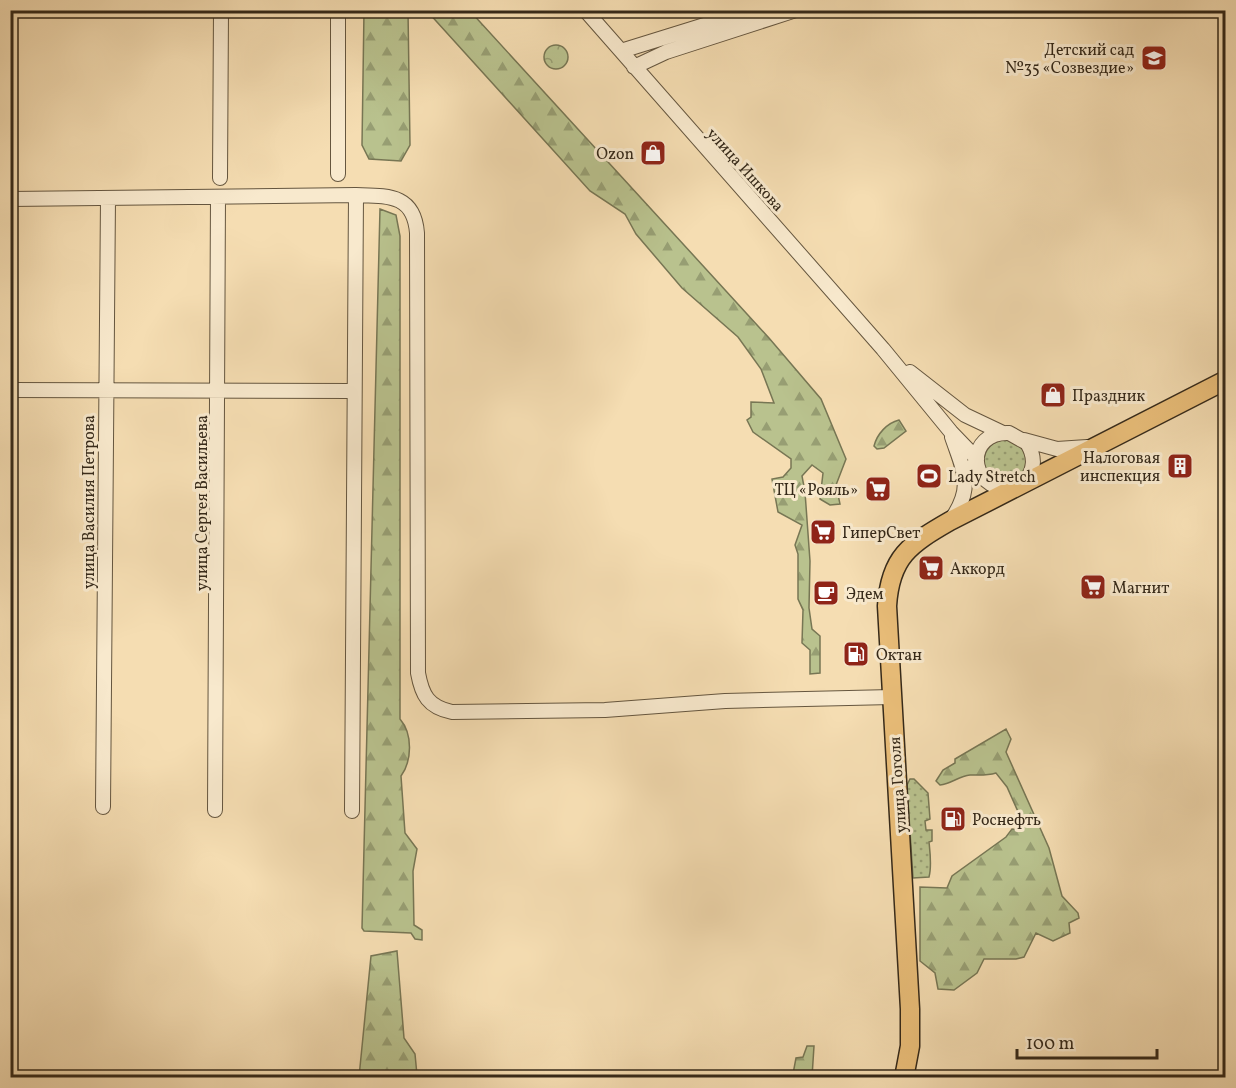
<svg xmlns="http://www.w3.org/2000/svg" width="1236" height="1088" viewBox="0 0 1236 1088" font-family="Vollkorn,serif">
  <defs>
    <pattern id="grass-dots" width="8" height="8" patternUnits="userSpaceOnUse" patternTransform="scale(1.5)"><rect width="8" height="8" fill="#b9c28e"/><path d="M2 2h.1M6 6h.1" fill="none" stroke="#979e73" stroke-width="1.8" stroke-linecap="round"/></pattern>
    <pattern id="forest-firs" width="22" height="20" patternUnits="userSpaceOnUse" patternTransform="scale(1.5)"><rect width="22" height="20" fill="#b9c28e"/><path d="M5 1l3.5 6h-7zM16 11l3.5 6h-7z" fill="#979e73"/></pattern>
    <pattern id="park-crowns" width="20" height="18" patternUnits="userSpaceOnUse" patternTransform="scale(1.5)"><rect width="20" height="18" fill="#b9c28e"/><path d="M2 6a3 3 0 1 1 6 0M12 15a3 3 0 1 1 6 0" fill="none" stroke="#979e73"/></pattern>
  </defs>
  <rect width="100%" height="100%" fill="#f5ddb2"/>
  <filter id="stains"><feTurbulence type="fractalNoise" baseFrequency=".00333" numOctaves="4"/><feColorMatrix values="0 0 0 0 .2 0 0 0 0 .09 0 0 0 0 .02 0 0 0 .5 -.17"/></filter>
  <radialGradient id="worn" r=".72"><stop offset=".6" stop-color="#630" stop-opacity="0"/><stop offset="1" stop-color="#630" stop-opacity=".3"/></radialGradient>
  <path fill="url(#grass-dots)" stroke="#777654" stroke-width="1.5" d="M984 461a21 21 0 1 1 42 0a21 21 0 1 1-42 0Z
    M910,779h4l14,14 2,26 -5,2 1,9h6v11l-3,1c1,10 3,24 0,35l-16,1 -6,-93z"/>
  <path fill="url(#forest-firs)" stroke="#777654" stroke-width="1.5" d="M364,11h44l2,134 -9,16 -32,-2 -7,-14z
    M427,11h43l299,327 52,61 25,60 -10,26 4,19 -10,1 -10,-6 3,-26 -11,-8 -10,11 3,16 5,69 -1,47 3,21 8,7v37l-10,1v-24l-8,-7 1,-33 -5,-11v-45l-3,-9 7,-20 -24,-13 -6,-33 11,-2 8,-9v-9l-38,-27 -6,-12 4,-3v-15l23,1 -13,-34 -23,-32 -56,-49 -46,-54 -11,-20 -35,-23z
    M380,209l16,6 4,21v483c13,15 12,42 1,57l4,57 12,16 -4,22 1,54 8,5v10l-7,-1 -4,-6 -47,-2 -2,-3z
    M899,420l7,11 -22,17 -7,1 -3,-3c3,-12 13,-23 25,-26z
    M1006,729l5,10 -5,13 43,96 13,48 16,17 1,5 -10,5 1,10 -17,8 -17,-8 -12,24 -8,2h-32l-7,14 -23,17 -16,-1 -3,-16 -15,-12v-74l27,1 5,-12 54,-39 6,-8 7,1 5,-5 -17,-38 -11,-14c-10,3 -16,2 -26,2 -11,1 -19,9 -30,10l-4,-4 7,-11 12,-7v-4z
    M397,951l7,87 11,16 2,21 4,2h-62l12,-121z
    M807,1046h7l-2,31h-29l10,-3 3,-16 7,-1z"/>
  <path fill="url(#park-crowns)" stroke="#777654" stroke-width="1.5" d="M544 57a12 12 0 1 1 24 0a12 12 0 1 1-24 0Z"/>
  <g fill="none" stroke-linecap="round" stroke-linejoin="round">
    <g stroke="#65563f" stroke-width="16">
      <path id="minor" d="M585,10l298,339 68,83 26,27 -11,19
        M621,51l132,-41
        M634,67l32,-15 130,-42
        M338,174v-164
        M220,178l1,-168
        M10,199l346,-4c32,1 58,-1 61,38l1,440c4,22 10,34 34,39l153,-2 120,-9 167,-4
        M910,372l55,43 38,18
        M10,390l343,1
        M1024,440l33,9 30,-2
        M1013,490c-48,-1 -47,-59 -4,-57l18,10c9,15 7,25 -1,40
        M951,520c23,-33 13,-48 1,-83
        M103,807l5,-609
        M215,810l3,-613
        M352,811l4,-616"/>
    </g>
    <g stroke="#352919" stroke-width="21">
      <path id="major" d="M904,1078l6,-32v-37l-23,-403c3,-49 23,-62 63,-85l276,-141"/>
    </g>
    <use href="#minor" stroke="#f8e9cd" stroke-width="14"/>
    <use href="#major" stroke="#eabe79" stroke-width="18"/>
  </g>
  <defs>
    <g id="school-square" transform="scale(1.35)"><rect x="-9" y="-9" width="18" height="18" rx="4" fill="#8f2418" stroke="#f8e9cd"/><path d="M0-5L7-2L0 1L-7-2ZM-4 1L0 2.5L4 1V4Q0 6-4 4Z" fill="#fff"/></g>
    <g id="shop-square" transform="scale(1.35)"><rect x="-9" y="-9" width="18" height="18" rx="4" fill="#8f2418" stroke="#f8e9cd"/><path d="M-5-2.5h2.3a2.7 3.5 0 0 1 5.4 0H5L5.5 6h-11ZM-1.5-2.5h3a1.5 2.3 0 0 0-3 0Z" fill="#fff"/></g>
    <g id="building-square" transform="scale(1.35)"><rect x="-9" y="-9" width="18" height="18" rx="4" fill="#8f2418" stroke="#f8e9cd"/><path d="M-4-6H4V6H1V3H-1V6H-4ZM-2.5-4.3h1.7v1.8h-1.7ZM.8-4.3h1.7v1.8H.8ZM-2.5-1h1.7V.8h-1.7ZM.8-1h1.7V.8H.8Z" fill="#fff"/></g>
    <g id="stadium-square" transform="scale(1.35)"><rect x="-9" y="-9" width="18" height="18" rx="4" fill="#8f2418" stroke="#f8e9cd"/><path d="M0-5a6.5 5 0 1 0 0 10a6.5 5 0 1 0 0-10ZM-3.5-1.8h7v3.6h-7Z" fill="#fff"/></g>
    <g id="supermarket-square" transform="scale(1.35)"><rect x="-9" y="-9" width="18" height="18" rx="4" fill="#8f2418" stroke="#f8e9cd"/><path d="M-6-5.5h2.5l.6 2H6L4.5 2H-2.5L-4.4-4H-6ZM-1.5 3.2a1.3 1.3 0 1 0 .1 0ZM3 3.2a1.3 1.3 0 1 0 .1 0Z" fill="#fff"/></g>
    <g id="cafe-square" transform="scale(1.35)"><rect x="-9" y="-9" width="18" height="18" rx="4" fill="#8f2418" stroke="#f8e9cd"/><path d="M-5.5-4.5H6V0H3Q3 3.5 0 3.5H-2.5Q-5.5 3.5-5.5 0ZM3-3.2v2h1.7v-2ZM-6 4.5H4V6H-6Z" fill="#fff"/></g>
    <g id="fuel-square" transform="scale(1.35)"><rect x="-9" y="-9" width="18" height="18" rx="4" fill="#8f2418" stroke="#f8e9cd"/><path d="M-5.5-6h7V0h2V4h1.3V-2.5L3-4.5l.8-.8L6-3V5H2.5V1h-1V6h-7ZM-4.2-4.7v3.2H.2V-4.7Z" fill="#fff"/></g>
  </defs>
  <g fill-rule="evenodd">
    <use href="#school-square" x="1154" y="58"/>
    <use href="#shop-square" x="653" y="153"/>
    <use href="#shop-square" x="1053" y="395"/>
    <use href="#building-square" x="1180" y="466"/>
    <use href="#stadium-square" x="929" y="476"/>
    <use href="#supermarket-square" x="878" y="489"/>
    <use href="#supermarket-square" x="823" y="532"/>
    <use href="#supermarket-square" x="931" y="568"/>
    <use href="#supermarket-square" x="1093" y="587"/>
    <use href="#cafe-square" x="826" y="593"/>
    <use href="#fuel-square" x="856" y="654"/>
    <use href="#fuel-square" x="953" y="819"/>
  </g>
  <g text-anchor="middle" stroke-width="6" stroke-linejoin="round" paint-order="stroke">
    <g font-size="16" fill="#352919" stroke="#f8e9cd" text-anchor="start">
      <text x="1134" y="55" text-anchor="end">Детский сад<tspan x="1134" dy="18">№35 «Созвездие»</tspan></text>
      <text x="634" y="159" text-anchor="end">Ozon</text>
      <text x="1072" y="401">Праздник</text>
      <text x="1160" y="463" text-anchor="end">Налоговая<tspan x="1160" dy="18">инспекция</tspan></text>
      <text x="948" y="482">Lady Stretch</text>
      <text x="858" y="495" text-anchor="end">ТЦ «Рояль»</text>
      <text x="842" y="538">ГиперСвет</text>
      <text x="950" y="574">Аккорд</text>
      <text x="1112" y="593">Магнит</text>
      <text x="846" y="599">Эдем</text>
      <text x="876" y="660">Октан</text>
      <text x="972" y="825">Роснефть</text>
    </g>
    <g font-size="16" fill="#352919" stroke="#f8e9cd">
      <text transform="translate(746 169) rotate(48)" y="6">улица Ишкова</text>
      <text transform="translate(88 502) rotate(-90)" y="6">улица Василия Петрова</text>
      <text transform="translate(201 503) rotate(-90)" y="6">улица Сергея Васильева</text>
      <text transform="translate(897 785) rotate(-94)" y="6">улица Гоголя</text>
    </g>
  </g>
  <rect width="1236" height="1088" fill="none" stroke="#f5ddb2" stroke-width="36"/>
  <rect x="12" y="12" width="1212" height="1064" fill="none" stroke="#352919" stroke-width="3"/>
  <rect x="18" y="18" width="1200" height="1052" fill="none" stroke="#352919" stroke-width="1.5"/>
  <path d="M1017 1049v9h140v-9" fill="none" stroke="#352919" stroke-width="3"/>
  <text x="1026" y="1049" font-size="18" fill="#352919" stroke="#f8e9cd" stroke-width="4.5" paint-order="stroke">100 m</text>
  <rect width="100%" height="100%" filter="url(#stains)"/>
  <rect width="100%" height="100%" fill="url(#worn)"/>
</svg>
